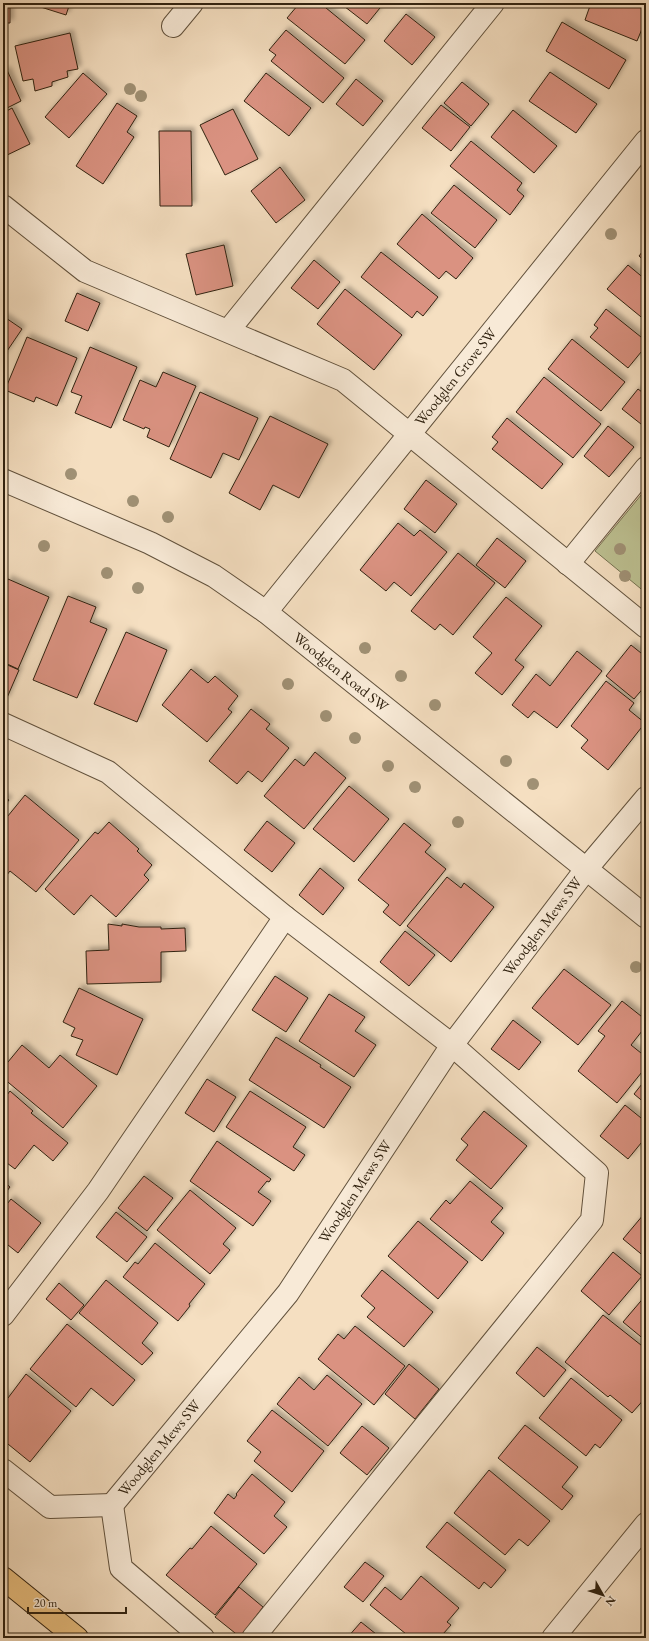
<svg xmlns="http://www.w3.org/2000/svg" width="649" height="1641" viewBox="0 0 649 1641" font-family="'EB Garamond',serif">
  <defs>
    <filter id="shadow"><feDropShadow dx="3.5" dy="-3.5" stdDeviation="2" flood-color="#0004"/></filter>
  </defs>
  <rect width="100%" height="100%" fill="#f5dfc1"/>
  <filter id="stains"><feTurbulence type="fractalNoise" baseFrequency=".005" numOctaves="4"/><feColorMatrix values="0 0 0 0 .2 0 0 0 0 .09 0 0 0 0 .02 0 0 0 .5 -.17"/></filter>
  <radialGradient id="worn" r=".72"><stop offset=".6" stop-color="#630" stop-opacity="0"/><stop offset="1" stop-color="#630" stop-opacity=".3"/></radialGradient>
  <path fill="#bdc192" stroke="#767251" d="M646,489v104l-51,-42z"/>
  <path fill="#da9281" stroke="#302210" filter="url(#shadow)" d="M3,3h7v20h-7z
    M28,3h42l-4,12z
    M296,3h24l45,37 -20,24 -58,-46 11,-13z
    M340,3h44l-17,21z
    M591,3h47l8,3v13l-9,22 -52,-21z
    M406,14l29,23 -23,28 -28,-24z
    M562,22l64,38 -17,29 -63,-38z
    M286,30l58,48 -21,25 -52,-42 5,-6 -7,-5z
    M70,33l8,36 -11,2 1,6 -16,5v4l-17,5 -2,-12 -10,2 -8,-35z
    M7,70l14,31 -18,9v-38z
    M550,72l47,32 -21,29 -47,-32z
    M83,73l24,21 -38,44 -24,-21z
    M266,73l45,35 -22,28 -45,-35z
    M356,79l27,22 -20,25 -27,-22z
    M462,82l27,22 -18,22 -27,-23z
    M117,103l20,13 -10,16 7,5 -31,47 -27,-18z
    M441,105l29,22 -19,24 -29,-23z
    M12,108l18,36 -27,13v-44z
    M233,109l25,50 -33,16 -25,-50z
    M513,110l44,36 -23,27 -43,-36z
    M159,131h32l1,75h-32z
    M471,141l51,42 -5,7 7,6 -14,19 -60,-49z
    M280,167l25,33 -29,23 -25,-32z
    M454,185l43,35 -22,28 -44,-35z
    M422,214l51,44 -17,21 -10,-8 -7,8 -42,-35z
    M224,245l9,41 -37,9 -10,-41z
    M646,247v15l-7,-6z
    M381,252l57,45 -15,19 -6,-5 -5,7 -51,-41z
    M314,260l26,22 -22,27 -27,-21z
    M628,265l18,15v41l-39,-32z
    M345,289l57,46 -28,35 -57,-46z
    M77,293l23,10 -12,28 -23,-10z
    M606,309l40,32v5l-18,22 -38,-31 8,-9 -4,-3z
    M3,316l19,13 -19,28z
    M27,337l50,21 -20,48 -21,-9 -2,5 -29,-12z
    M572,339l53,43 -24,29 -53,-42z
    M90,347l47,20 -26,61 -36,-15 7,-17 -11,-4z
    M163,372l33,14 -27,61 -22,-10 3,-8 -5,-2 -1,2 -21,-9 17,-40 16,7z
    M544,377l57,47 -28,34 -57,-46z
    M638,389l8,6v33l-24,-19z
    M200,392l58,26 -19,42 -16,-7 -12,25 -41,-19z
    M270,416l58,28 -29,54 -26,-13 -13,25 -31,-17z
    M507,418l56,46 -21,25 -50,-40 6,-7 -6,-5z
    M608,426l26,21 -25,30 -25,-21z
    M426,480l31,24 -22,29 -31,-24z
    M398,523l16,13 6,-6 27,22 -36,44 -17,-14 -8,9 -26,-21z
    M497,538l29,23 -21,27 -29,-23z
    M458,553l37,30 -42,52 -13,-11 -5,6 -24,-19z
    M8,579l41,18 -31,72 -15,-7v-71z
    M68,596l28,11 -6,15 17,7 -30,69 -44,-18z
    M506,597l36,29 -27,34 9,7 -22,28 -27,-22 17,-20 -19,-16z
    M126,632l41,18 -30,72 -43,-18z
    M631,645l15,12v28l-12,14 -28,-23z
    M577,651l25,20 -45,57 -23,-17 -6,7 -16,-13 24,-31 14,12z
    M3,663l16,7 -13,30 -3,-1z
    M191,669l17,14 7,-7 23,20 -10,13 4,3 -25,30 -45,-37z
    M606,681l28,22 -5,7 16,13 -37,47 -27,-22 7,-8 -17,-14z
    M251,709l19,15 -4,5 23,19 -27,34 -14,-11 -11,13 -28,-23z
    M315,752l31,26 -42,51 -40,-33 31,-37 9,7z
    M349,786l40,33 -35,43 -41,-33z
    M25,795l54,45 -43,52 -26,-21 -4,5 -3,-2v-52z
    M3,796l6,4 -6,7z
    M267,821l28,22 -23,29 -28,-22z
    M109,822l30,27 -2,2 15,14 -8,10 5,5 -33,37 -25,-22 -17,20 -29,-26 50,-57 3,2z
    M404,823l27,22 -6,7 21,17 -46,57 -17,-14 6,-7 -31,-25z
    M320,868l24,20 -21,27 -24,-20z
    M447,877l14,11 3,-5 30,24 -43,55 -44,-36z
    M108,924l14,2v-2l17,3h22v2l24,-1 1,23 -25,1v30l-74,2 -1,-33 23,-1z
    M405,931l30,24 -26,31 -29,-24z
    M564,969l47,36 -33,40 -46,-37z
    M275,976l33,22 -22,34 -34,-22z
    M79,988l64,31 -26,56 -41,-20 7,-15 -12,-4 4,-8 -12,-6z
    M329,994l36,23 -10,14 21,14 -22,32 -55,-36z
    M622,1001l24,19v6l-15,19 15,12v10l-29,36 -39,-32 27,-35 -7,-5z
    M513,1020l28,22 -22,28 -28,-21z
    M276,1037l45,28 -1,2 31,20 -27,41 -75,-48z
    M22,1045l27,23 11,-13 37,31 -34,42 -60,-50v-10z
    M207,1079l29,18 -22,35 -29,-19z
    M646,1079v25l-12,-10z
    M10,1091l23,20 -2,2 37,30 -15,18 -19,-16 -19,24 -12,-9v-60z
    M250,1091l56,36 -13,20 12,8 -11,16 -68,-44z
    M625,1105l21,17v15l-18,22 -28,-23z
    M484,1111l43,35 -36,43 -35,-29 12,-15 -7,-6z
    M217,1141l54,38 -2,3 -2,-1 -9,11 13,9 -18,25 -63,-45z
    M144,1176l29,22 -26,33 -29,-23z
    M3,1181l7,6 -7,9z
    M470,1181l33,27 -12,14 13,11 -22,28 -52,-42 16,-19 4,4z
    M190,1190l46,38 -13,16 7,6 -20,24 -53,-44z
    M11,1199l30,24 -23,30 -15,-12v-32z
    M116,1212l31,25 -20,25 -31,-25z
    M644,1214l2,2v42l-23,-19z
    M418,1221l50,41 -30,37 -50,-43z
    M155,1243l50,41 -16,20 1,2 -12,15 -55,-44 12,-15 3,2z
    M613,1252l29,24 -33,39 -28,-24z
    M382,1270l51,42 -29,35 -37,-30 8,-9 -14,-12z
    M106,1280l52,43 -16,20 11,10 -11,12 -63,-52z
    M59,1283l25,22 -13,15 -25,-21z
    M646,1295v46l-23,-19z
    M603,1315l43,34v48l-14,16 -22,-18 -2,2 -43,-35z
    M67,1324l68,56 -22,26 -22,-18 -15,19 -46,-38z
    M355,1326l50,40 -31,39 -56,-46 20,-25 6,5z
    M537,1347l29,23 -22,27 -28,-24z
    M409,1364l30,25 -24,30 -30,-25z
    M26,1374l45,37 -41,51 -27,-22v-46l5,4z
    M327,1375l35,29 -34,42 -51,-42 22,-27 15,13z
    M571,1378l51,42 -22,28 -5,-4 -9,12 -47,-38z
    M272,1410l52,41 -32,41 -38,-31 7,-9 -14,-11z
    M525,1425l53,42 -16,20 11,9 -11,14 -64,-52z
    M362,1426l27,22 -22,27 -27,-22z
    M489,1470l61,51 -22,25 -9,-7 -14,16 -51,-42z
    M252,1474l33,28 -11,14 13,11 -23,27 -50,-41 14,-19 6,5 3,-4 -1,-1z
    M447,1522l59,48 -15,18 -7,-6 -5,7 -53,-42z
    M211,1526l46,38 -42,51 -49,-40 24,-27 2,1z
    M365,1562l19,14 -21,26 -19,-15z
    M421,1576l38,32 -12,14 4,3 -8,9 4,4h-36l-41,-33 15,-18 16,13z
    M239,1587l24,20 -23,30 -25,-20z
    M361,1622l20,16h-34z"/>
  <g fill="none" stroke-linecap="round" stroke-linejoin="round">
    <g stroke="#61513c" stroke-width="24">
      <g id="minor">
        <path d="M173,26l19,-23"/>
        <path d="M3,206l82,65 258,109 303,247"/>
        <path d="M228,331l265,-328"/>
        <path id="s1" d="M3,480l147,63 64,33 52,36 380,305"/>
        <path d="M568,564l78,-96"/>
        <path id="s2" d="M266,612l380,-471"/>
        <path d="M3,724l105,48 177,145 167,128 145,128 -5,47 -339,418"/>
        <path d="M3,1315l95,-124 187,-274"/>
        <path d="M3,1470l47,37 62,-2"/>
        <path id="s3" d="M112,1505l176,-212 164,-248 135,-177 59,-70"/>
        <path d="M112,1505l9,63 82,70"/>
        <path d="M553,1638l93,-114"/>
      </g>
    </g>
    <g stroke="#302210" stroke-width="24">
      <path id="major" d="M3,1578l74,60"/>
    </g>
    <use href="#minor" stroke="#f8ead7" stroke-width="22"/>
    <use href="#major" stroke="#eac080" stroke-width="22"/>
  </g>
  <g fill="#a09175">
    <circle cx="130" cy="89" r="6"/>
    <circle cx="141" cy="96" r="6"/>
    <circle cx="611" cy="234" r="6"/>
    <circle cx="71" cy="474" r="6"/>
    <circle cx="133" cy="501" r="6"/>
    <circle cx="168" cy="517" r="6"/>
    <circle cx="44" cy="546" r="6"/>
    <circle cx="620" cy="549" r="6"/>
    <circle cx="107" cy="573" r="6"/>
    <circle cx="625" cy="576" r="6"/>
    <circle cx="138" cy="588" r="6"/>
    <circle cx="365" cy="648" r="6"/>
    <circle cx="401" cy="676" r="6"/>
    <circle cx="288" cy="684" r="6"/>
    <circle cx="435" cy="705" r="6"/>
    <circle cx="326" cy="716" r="6"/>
    <circle cx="355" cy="738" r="6"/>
    <circle cx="506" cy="761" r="6"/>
    <circle cx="388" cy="766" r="6"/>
    <circle cx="533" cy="784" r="6"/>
    <circle cx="415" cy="787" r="6"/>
    <circle cx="458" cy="822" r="6"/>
    <circle cx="636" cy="967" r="6"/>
  </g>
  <g text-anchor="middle" stroke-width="4" stroke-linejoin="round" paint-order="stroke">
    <g font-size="15" fill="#302210" stroke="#f8ead7">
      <text dy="5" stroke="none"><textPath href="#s2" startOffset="302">Woodglen Grove SW</textPath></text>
      <text dy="5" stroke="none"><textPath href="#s1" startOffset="391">Woodglen Road SW</textPath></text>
      <text dy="5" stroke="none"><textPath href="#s3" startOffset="722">Woodglen Mews SW</textPath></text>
      <text dy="5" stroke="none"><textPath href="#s3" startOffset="397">Woodglen Mews SW</textPath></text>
      <text dy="5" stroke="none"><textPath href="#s3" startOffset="74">Woodglen Mews SW</textPath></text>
    </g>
  </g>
  <rect width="649" height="1641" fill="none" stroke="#f5dfc1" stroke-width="16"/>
  <rect x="4" y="4" width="641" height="1633" fill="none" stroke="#302210" stroke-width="2"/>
  <rect x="8" y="8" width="633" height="1625" fill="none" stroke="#302210"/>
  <g transform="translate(603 1595) rotate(129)" stroke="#f8ead7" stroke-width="3" paint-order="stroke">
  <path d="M0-3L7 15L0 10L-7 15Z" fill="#302210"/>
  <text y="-6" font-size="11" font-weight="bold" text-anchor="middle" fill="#302210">N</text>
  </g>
  <path d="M28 1607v6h98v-6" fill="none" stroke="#302210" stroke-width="2"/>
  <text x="34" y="1607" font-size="12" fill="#302210" stroke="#f8ead7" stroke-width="3" paint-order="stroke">20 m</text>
  <rect width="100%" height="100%" filter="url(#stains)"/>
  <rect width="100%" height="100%" fill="url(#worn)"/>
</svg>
